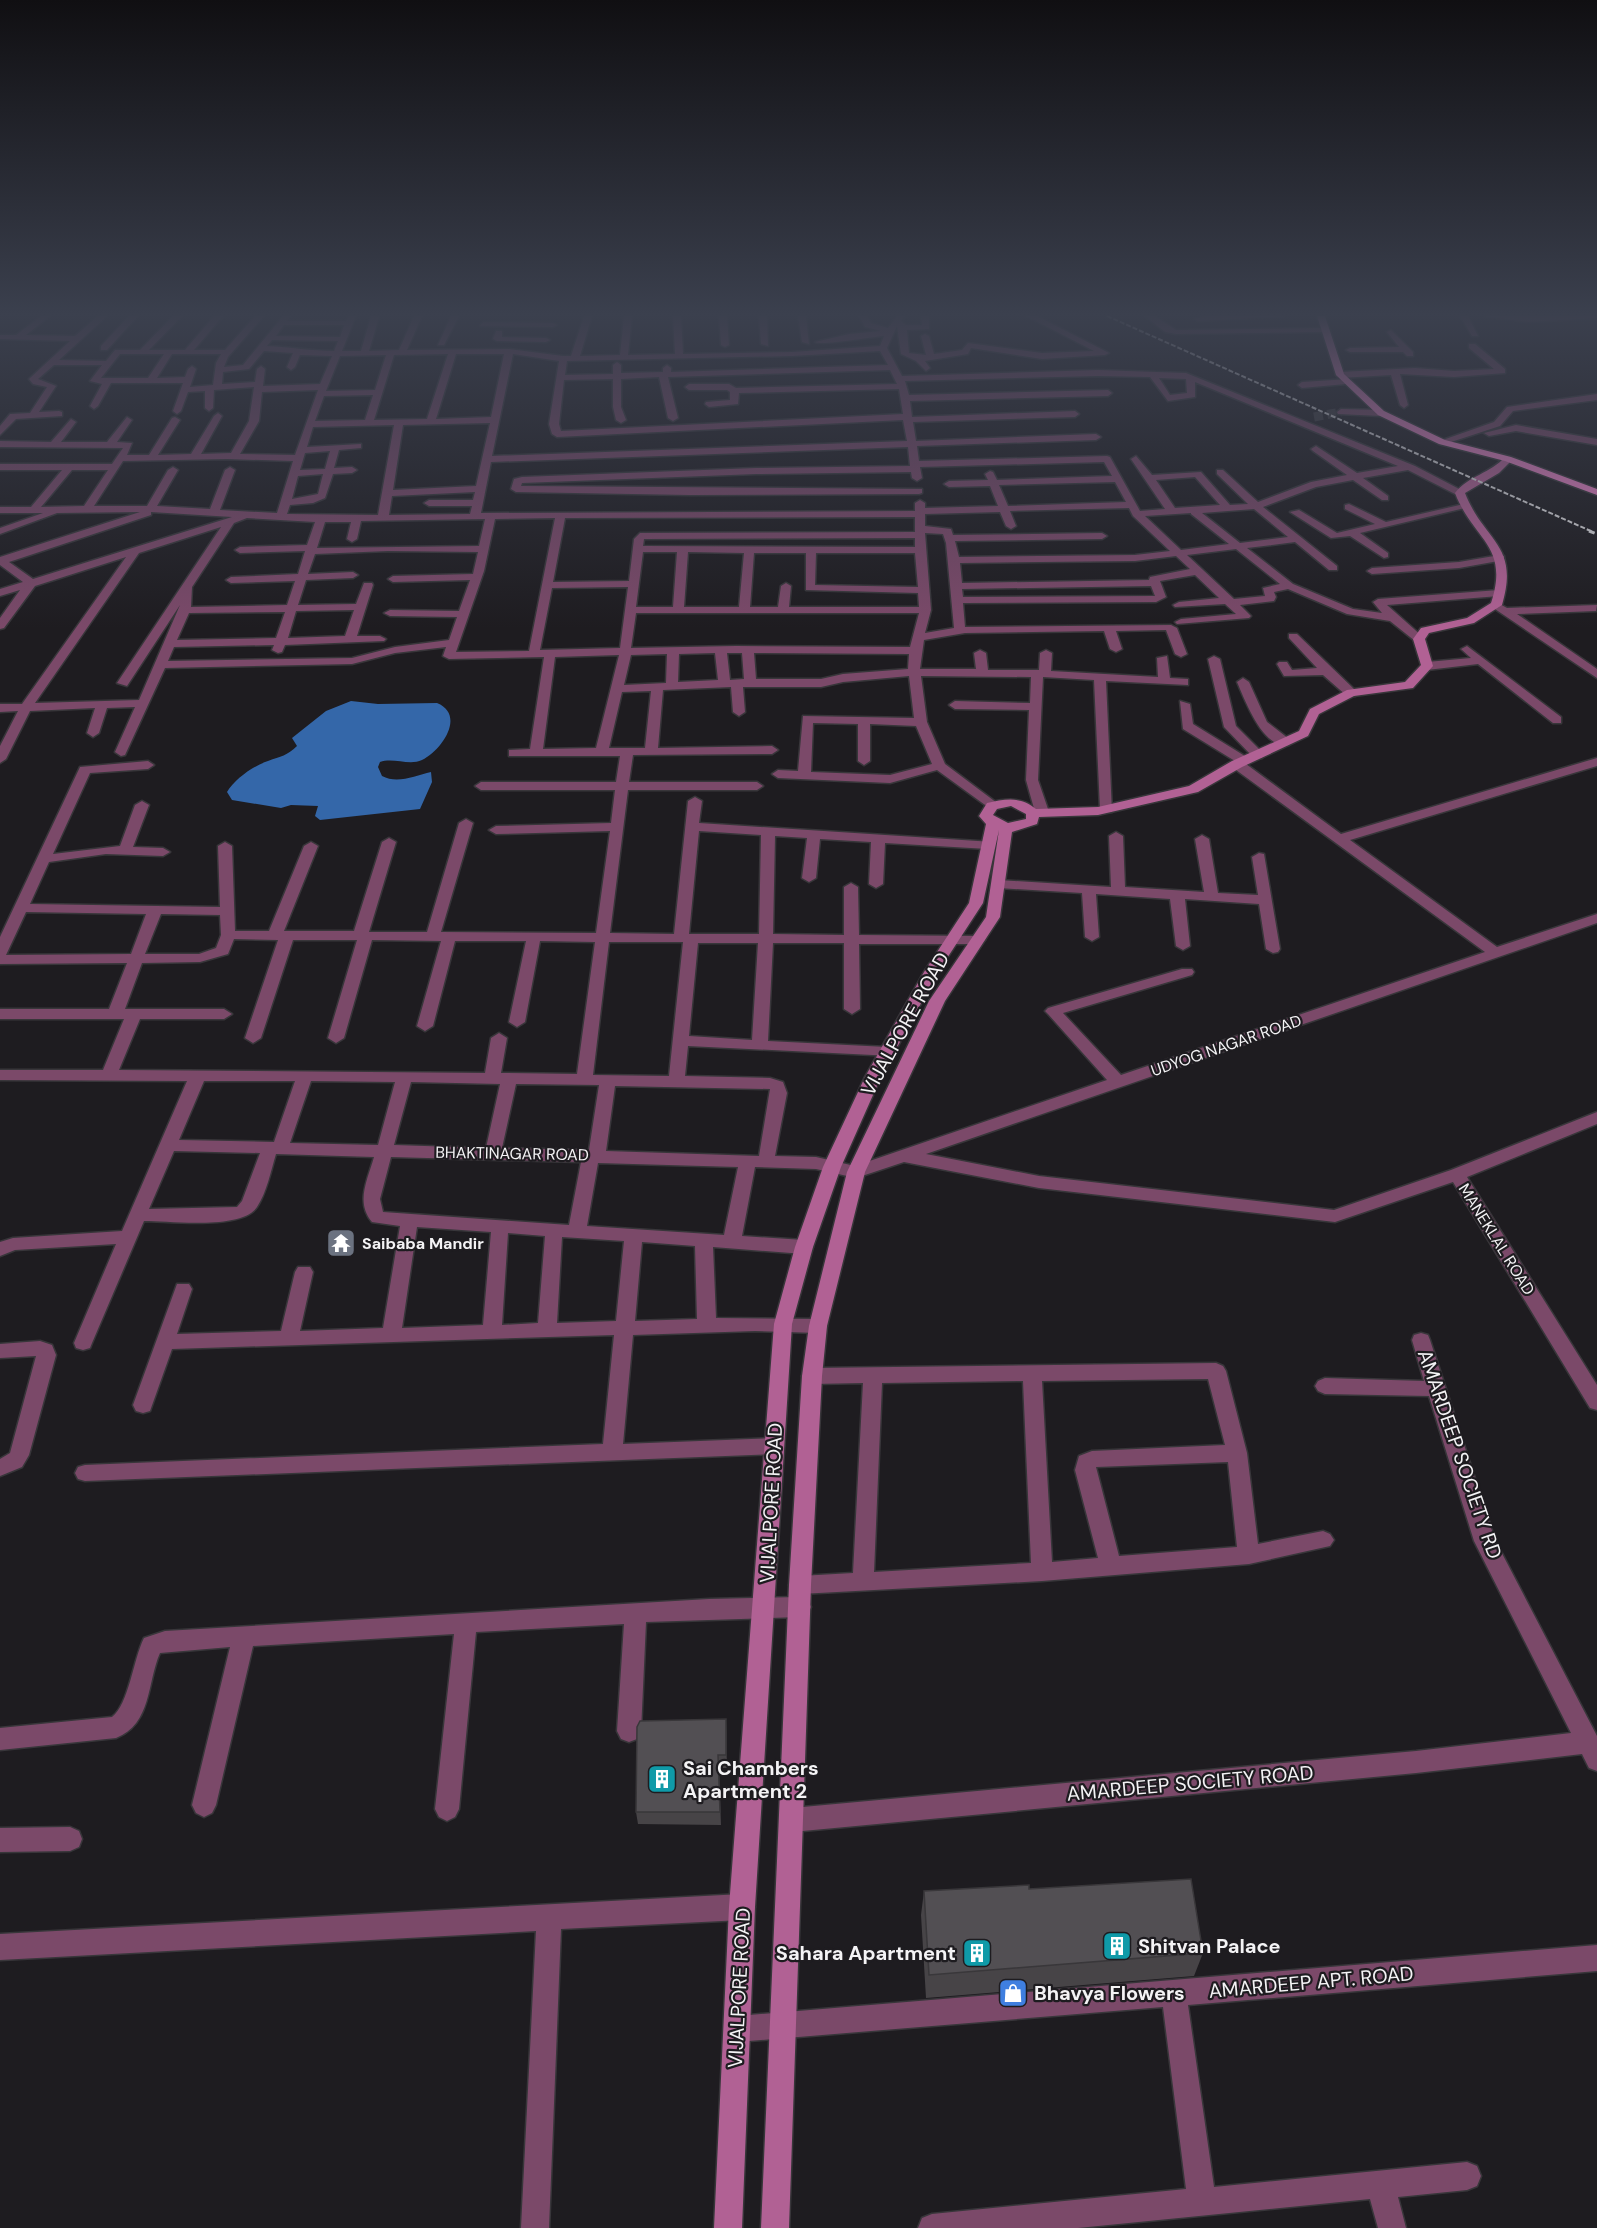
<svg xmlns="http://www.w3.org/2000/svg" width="1597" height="2228" viewBox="0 0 1597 2228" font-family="'DM Sans',sans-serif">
  <rect width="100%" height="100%" fill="#1e1c20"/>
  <path fill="#3467a9" d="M351,701l27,3 59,-1c29,12 5,47 -15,57 -13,6 -29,-3 -42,2l-2,5 4,9c15,8 33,0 49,-4l1,10 -12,27 -100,11 -5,-4 3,-10 -27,-1 -10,3 -49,-8 -5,-8c8,-13 26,-26 41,-31 13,-5 19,-5 29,-15l-5,-8 34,-27z"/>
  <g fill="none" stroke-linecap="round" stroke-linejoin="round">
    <path stroke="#3e3c40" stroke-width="9" stroke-dasharray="9 4.5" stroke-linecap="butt" d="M1314,417l27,-5"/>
    <g stroke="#38363a" stroke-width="3">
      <path id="minor" d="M41,316h9l-24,19 49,1 23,-20h9l-48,44 47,1 9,-11h25l33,-34h9l-33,34h36l29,-34h9l-29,34h31l30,-34h9l-36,41 -4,10 19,-2 40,-49h8l-4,5h59l2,-5h8l-14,35h19l10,-35 8,1 -10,34 30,-1 15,-34h8l-15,34 102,-1 54,7h8l13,-40h8l-12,40 40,-1 4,-39h8l-4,39 47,-1 -2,-38h8l2,38 109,-2 88,-6 4,-10c-14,1 -62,10 -69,6l34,-8 32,-3 -16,-4 -6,-11h8l4,7 17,5 9,-12h8l-4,5 5,4h16l-1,-9h8v13l-22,1 2,23 17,2 -5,-19 4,-2 4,2 5,18 28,-4 6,-7 74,10 52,-2 -68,-35h11l72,37 -4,2 -63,4 -71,-11 -3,6 -43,7 5,7 -4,3 -10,-10 -15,-7 -4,-28 -10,22 15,28 196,-6 88,3 229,93 48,25v4h-6l-49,-25 -45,8 25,18v4h-6l-29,-20 -37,7 -53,20 74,59v4h-8l-34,-28 -48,6 46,36 60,25 29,4 -9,-11 5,-3 121,-9 5,3 -5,3 -112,9 36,32v4h-8l-25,-20 -43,-7 -59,-25 -14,3 2,5 -2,4 -34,4 11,11 -2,2 -72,6 -2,-2 6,-3 55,-5 -11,-10 -50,3 -2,-2 6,-3 40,-4 -24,-23 -35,6 6,16 -10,5 -193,1 2,24 206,-2 6,3 10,26 -6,3 -6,-3 -9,-24 -50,1 6,18 -6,3 -6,-3 -6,-18 -139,2 -41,7 -4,29h56l-2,-16 6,-3 6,3 2,17h51l1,-17 6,-3 6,3 -1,18 107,6 -1,-19 10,-2 3,22 18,1v6l-82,-4 6,131h-10l-2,-3 -6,-129 -51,-3 -5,103 11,32 -7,4 -7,-4 -9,-32 3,-70 -74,-1 -6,-4 6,-4 75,2 1,-26 -110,-1 6,46 18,42 52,39 2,3 -7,4 -55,-40 -47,13 -112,-5 -6,-4 6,-4 20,1 5,-55 111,2 -5,-42 -66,6 -22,5h-78l2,25 -6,4 -6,-4 -2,-25 -68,3 -5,58 114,-2 6,4 -6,4 -139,1 -4,27h128l6,4 -6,4h-129l-18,143 64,1 14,-133 7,-4 7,4 -3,22 294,19v6l-5,1 -103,-6 -2,41 -7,4 -7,-4 2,-42 -51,-3 -4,39 -7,4 -7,-4 5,-40 -32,-2 -2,98 71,1v-48l7,-4 7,4 1,48 119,1 7,4 -7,4h-119l1,65 -8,5 -8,-5v-66h-71l-5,98 119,6 6,1 2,4 -2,4 -205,-10 -3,30 85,2 13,4 4,11 -12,63 41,1 39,9 252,-86 -59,-66 -3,-3 3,-3 134,-39h10l2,3 -2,3 -129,38 58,62 364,-123 -253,-185 -1,-3 4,-3 -52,-32 -3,-28 10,3 3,20 55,34 2,3 -4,3 95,70 256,-76v8l-247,74 147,107 100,-33v9l-671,231 113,22 295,34 117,-40 146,-58v12l-130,53 130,208v25l-7,-2 -137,-226 -118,40 -296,-34 -135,-26 -48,16 -40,-9 -61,-2 -13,69 62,4 6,2 3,5 -3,5 -6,2 -91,-7 3,71 102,1 7,2 2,5 -2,5 -7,2 -63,-2 -122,4 -10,109 151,-6 7,2 3,6 -3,6 -7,2 -689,27 -7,-2 -3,-6 3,-6 7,-2 518,-21 11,-109 -442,14 -22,62 -7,2 -7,-2 -3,-6 44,-121h12l3,5 -15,45 104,-3 14,-59 3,-5h12l3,5 -13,59 83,-3 17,-102 -28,-4c-17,-20 -4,-43 2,-65l-98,-3c-5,16 -9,38 -19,53 -15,23 -87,14 -113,14l-52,122 -2,5 -7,2 -7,-2 -2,-5 42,-99 -101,6 -15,6v-14l13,-4 109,-7 65,-150 -187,-1v-10h103l21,-51h-124v-10h109l18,-46 -127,1v-27l80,-170 68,-6 6,4 -6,4 -58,4 -37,81 67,-8 15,-41 7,-4 7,4 -16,42 30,1 7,4 -7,4 -57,-2 -57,8 -19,42 190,3 -2,-61 7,-4 7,4 3,85h34l35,-85 7,-4 7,4 -34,85h70l28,-89 7,-4 7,4 -27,90h58l32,-109 7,-4 7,4 -32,109 155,1 14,-102 -114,3 -7,-4 7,-4 115,-3 4,-33h-134l-6,-4 6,-4h135l4,-26h-111v-6l21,-1 14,-92 -95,2 -6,-3 3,-9 -51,6 -43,11 -187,4 -40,87 -4,1 -6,-4 20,-45 -28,1 -8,25 -6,4 -6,-4 8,-25 -65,3 -24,48 -6,4v-17l18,-35 -18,1v-8h22l104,-147 -91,29 -31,42 -4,1v-11l20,-28 -20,6v-7l23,-7 -23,-17v-8l140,-45 -83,1 -57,21v-6l43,-15h-43v-6h31l31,-37h-62v-6h112l11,-16 -123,-1v-6l51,1 20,-23 5,3 -15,20h46l20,-25 5,3 -15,22 15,1 -5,12h22l23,-37 3,-1 5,3 -22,35 33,-1 23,-38 4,-3 4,3 -21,38 30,-1 18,-32 5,-34 -40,3 -1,18 -4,3 -4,-3v-17l-17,1 -7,19 -4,3 -4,-3 10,-28h-72l-13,23 -4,3 -4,-3 12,-22 -12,-3 12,-16h-48l-16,14 18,7 -17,26 20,-1 3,1v4l-46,3 -16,16v-9l10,-12 20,-1 17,-26 -14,-3 -4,-5 41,-38 -70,-2v-4h16zM284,325h60l-4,12 -64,-1zM272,340h2l64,1 -4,10c-23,0 -43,-4 -67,-5zM264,351l29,2 -6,14 4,3 4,-3 5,-12 32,1 -12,28 -57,2 2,-17 -4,-3 -4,3 -2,13 -33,2 1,-12 26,-3zM880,351l8,14 -217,7v-4l-4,-3 -4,3v4l-42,1v-8l-4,-3 -4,3v9l-48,1 2,-14 225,-5zM120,354h44l-16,24h-47zM172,354h49l-5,9 -3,22 -23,2 6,-18 -4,-3 -4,3 -3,8 -28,1zM448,354l-21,65 -53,1 20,-65zM456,354h48l-13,63 -55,2zM513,354l46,7 -10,63 3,10 5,3 346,-17 4,21 -415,15zM386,355l-11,35 -49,1 14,-35zM890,370l7,14 -161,4 -7,-4h-40l-4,3 4,3h38l3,2v8l-24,2 -1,2 4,3 29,-3 1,-11 160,-4 4,25 -342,17 -2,-7 5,-44 49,-1v28l3,13 5,3 5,-3 -5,-13v-28l38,-2 9,41 5,3 5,-3 -10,-41zM1098,376l52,1 18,24 27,-4v-15l203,84 -41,7 -41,-27 -5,3 2,2 34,24 -36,7 -53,20 -35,-32h-6v4l31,30 -18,1 -29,-33 -49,3 -16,-19 -5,3 34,50 -25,2 -30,-54 -3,-1 -188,5 -2,-15 179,-6 5,-3 -5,-3 -180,7 -3,-19 162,-5 4,-3 -4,-3 -163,6 -2,-16 198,-5 4,-3 -4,-3 -199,5 -4,-14zM1159,378l27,1 1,14 -17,2zM318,390l-23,65 -55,-1 19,-33 3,-29zM373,395l-8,25 -50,1 9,-25zM490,423l-14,63 -83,4 10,-65zM394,425l-16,90 -91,-1 3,-9 23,-2 12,-5 8,-24 19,-1 5,-3 -5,-3 -18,1 5,-18 22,-2v-4l-54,3 6,-20zM908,447l2,19 -154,2 -234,9 -8,2 -3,10 5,3 174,3 229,-1 3,-1v-4l-401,-3 1,-3 234,-9 155,-2 1,6 5,3 5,-3 -2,-11 184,-5 8,14 -115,4 -4,-8 -3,-1 -5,3 3,6 -39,1 -5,3 5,3 41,-1 8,20 -73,2v-5l-5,-3 -5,3v8l-434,2 10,-51zM330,451l-5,18 -25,1 5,-17zM227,459l66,2 -16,52 -57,-3 15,-40 -5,-3 -5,3 -15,39 -53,-3 21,-36 -5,-3 -5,3 -21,36h-53l29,-45zM72,470h36l-24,36 -43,1zM323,474l-5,20 -26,5 6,-23zM1195,477l25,28 -45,3 -19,-28zM1115,482l11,20 -118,4 -9,-21zM475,492l-2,8h-44l-5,3 5,3h43l-2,8 -81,1 3,-19zM1129,508l4,8 37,35 -35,4 -176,2 -4,-16 147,-2 5,-3 -5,-3 -149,2 -2,-6 -26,-3v-12l75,-2 6,14 5,3 5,-3 -6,-15zM1254,509l34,28 -48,6 -38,-30zM151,512l81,5 -199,62 -24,-17 142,-47zM1191,513v1l38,30 -48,6 -36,-34zM915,517v15l-275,1 -6,6 -5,42 -76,1 12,-64zM247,518l68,4 -8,23 -67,2 -5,3 5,3 65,-2 -7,23 -67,3 -5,3 5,3 64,-2 -8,24 -96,2 1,-20 42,-64zM555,518l-26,133 -73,1 28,-81 11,-52zM485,519l-6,27 -162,2 8,-26h26l-4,17 5,3 5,-3 4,-18zM221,527l-104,156 10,3 53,-81 -41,95 -104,3 104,-150zM925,533l18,1 3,9 8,85 -29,5 6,-23zM915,538v9l-272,-1 1,-7zM1236,549l44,35 -17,4 2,8 -31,3 -47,-44zM388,551l90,1 -5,22 -80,2 -5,3 5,3 77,-2 -11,31 -69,-1 -6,3 6,3 67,1 -8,23 -54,7 -43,11 -184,3 6,-14 100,-2 -2,5 6,3 4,-1 3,-7 99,-4 2,-2 -6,-3h-23l16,-51 -1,-2h-8l-8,21 -58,1 8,-25 47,-2 5,-3 -5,-3 -45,2 7,-20zM643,552h34l-4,55h-37zM688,552l56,1 -5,54h-55zM754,553h52v37l112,3 1,14h-130l2,-21 -5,-3 -5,3 -3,21h-28zM816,553h99l3,34 -103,-2zM1176,556l14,13 -40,8 -1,3 -187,3 -2,-20 175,-2zM1151,586l4,10 -192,1 -1,-8zM628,587l-8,61 -80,2 12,-62zM354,610l-9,26 -57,2 8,-27zM285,612l-9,26 -99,2 12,-27zM636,613h283l-9,34 -174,-1 -105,2zM715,653l3,27 -40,2 1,-28zM727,653h15l2,26 -14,1zM754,653l155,1 -1,15 -65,5 -22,5h-65zM667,654l-1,29 -42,2 7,-30zM619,655l-23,93 -53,1 12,-92zM651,691l-6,57h-36l13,-56zM813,723l45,1v37l6,4 6,-4v-37l46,2 16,38 -42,11 -79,-3zM699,831l62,4 -2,99h-70zM26,912l120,2 -15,40 -125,1zM161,914l59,1 1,20 -5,13 -17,6h-54zM234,939l44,1 -33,98 8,5 8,-5 32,-98h64l-29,98 8,5 8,-5 28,-98 69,1 -24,85 8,5 8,-5 22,-85h71l-17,81 8,5 8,-5 15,-81 55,1 -18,132 -76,-1 6,-35 -8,-5 -8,5 -6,35 -366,-3 21,-51h84l8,-5 -8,-5h-99l17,-46 58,-1 28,-8zM609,942h74l-14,134 -76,-1zM698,943h60l-6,97 -63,-4zM204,1081h91l-21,61 -95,-2zM311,1081l84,1 -17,63 -88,-2zM411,1082l89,2 -14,64 -92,-3zM516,1084l83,1 -10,65 -87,-2zM615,1086l155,3 -11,67 -153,-5zM174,1151l86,2 -18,48 -5,6 -88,2zM391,1157l190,5 -12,63 -186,-13 -3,-13zM598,1163l140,4 -14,68 -137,-9zM417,1227l74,5 -8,93 -81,3zM508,1233l37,3 -7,87 -36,2zM562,1237l62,4 -8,80 -59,2zM642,1242l53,4 2,73 -62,2z
        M129,316h9l-31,34h-6v-4z
        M451,316h8l-15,29h-6z
        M719,316h8l2,29 -4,2 -4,-2z
        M759,316h8l1,30 -7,-2z
        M798,316h8l3,28 -7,-2z
        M1145,316h10l21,14 150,-2 4,2 -4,2 -150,2 -11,-2z
        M1284,316l-86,5 -4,-2 11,-3z
        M1460,316h8l10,20h-6z
        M1485,316h112v2l-69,4z
        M483,322l70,1 4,2 -4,2 -73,-1z
        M1391,330l22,22v4h-6l-4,-4h-53l-4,-2 4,-2 49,-1 -12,-15z
        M496,331h6v6l44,1 4,2 -4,2 -49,-1 -4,-2z
        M1469,344h6l30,25v4l-51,4 -54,-3 8,31 -4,3 -4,-3 -9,-30 -51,3 -4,-3 4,-3 75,-4 39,3 40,-2 -25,-21z
        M1349,379l1,2 -4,3 -44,4 -4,-3 4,-3z
        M1597,394v6l-84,11 -13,15 -55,18 -8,-2 57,-20 13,-15z
        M1341,409l40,1 4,3 -4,3 -43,-2 -1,-2z
        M1516,425l81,14v6l-81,-14 -27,5 -5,-3z
        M1349,504l37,18 78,-18 5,3 -109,26 28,20v4l-4,1 -34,-22 -19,2 -41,-26 9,-2 38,23 38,-9 -30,-15v-4z
        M1500,555l4,1v4l-45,8 -87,6 -5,-3 5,-3 87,-6z
        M1496,602l11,6 90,-3 -1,6 -79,3 80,55v9l-105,-71 -2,-2z
        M1289,634h8l58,56v6h-8l-24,-21 -39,1 -7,-12 2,-2h8l5,8 25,-2 -28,-30z
        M1467,646l94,71v6h-8l-75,-59 -51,6 -6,-4 6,-4 44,-4 -10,-9z
        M1214,656l6,3 16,67 26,26v6h-8l-30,-31 -16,-68z
        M1243,678l6,4 18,40 22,17v6c-26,5 -44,-45 -52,-63z
        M1116,832l7,4 2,51 79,5 -9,-53 7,-4 7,4 9,54 40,2 -6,-38 7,-4 5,1 16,95 -2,3 -5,1 -7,-4 -7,-45 -74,-5 5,47 -7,4 -7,-4 -6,-47 -74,-5 3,43 -7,4 -7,-4 -3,-44 -84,-5 -7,-4 7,-4 113,7 -2,-51z
        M1421,1333l7,2 2,5 65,200 102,196v35l-8,-3 -7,-14 -166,19 -624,59 -9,-4 -3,-8 3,-8 9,-4 624,-57 155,-18 -97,-192 -45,-145 -104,-2 -7,-3 -3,-5 3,-5 7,-3 99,3 -12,-41 2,-5z
        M40,1341l12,4 4,10 -27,100 -7,12 -22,9v-17l10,-6 26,-97 -36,2v-14z
        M1216,1363l7,3 3,5 21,82 11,91 65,-13 7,3 4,6 -4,6 -81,18 -207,17 -242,13 -8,-2 -3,-7 3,-7 8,-2 53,-3 10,-190 -51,1 -7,-3 -3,-5 3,-5 7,-3zM1208,1379l17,66 -133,6 -13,5 -4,14 23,88 -46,4 -10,-181zM1023,1381l8,182 -157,9 8,-189zM1228,1462l9,85 -118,9 -23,-89z
        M800,1597l8,3 3,7 -3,7 -8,3 -154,5 -5,109 -4,8 -8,3 -8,-3 -4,-8 7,-107 -148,8 -17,177 -4,8 -8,4 -8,-4 -4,-8 19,-175 -201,12 -37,159 -4,8 -8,4 -8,-4 -4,-8 38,-158 -70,6c-13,29 -8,71 -44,85l-116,12v-22l112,-11c17,-13 21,-57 32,-79l21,-7 544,-32z
        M70,1827l9,4 3,8 -3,8 -9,4 -70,1v-24z
        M742,1894l9,4 4,9 -4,9 -9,4 -181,9 -12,299h-28l15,-297 -536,29v-26z
        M1597,1945v26l-409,34 26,182 253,-25 10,4 4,10 -4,10 -10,4 -69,7 8,31h-28l-8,-29 -292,29h-160l4,-10 10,-4 254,-25 -23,-182 -426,35 -9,-4 -4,-9 4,-9 9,-4z"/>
    </g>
    <g stroke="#38363a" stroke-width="3">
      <path id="secondary" d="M1505,457l8,2 -14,14 -34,20c19,49 55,51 37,112l-28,18 -45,10 -4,6 8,27 -20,22 -59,8 -35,18 -11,22 -66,31 -44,25 -100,23 -59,2 -2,7 -25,8 -12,85 -55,84 -80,171 -38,154 -5,50 -11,209 -22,643h-28l28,-643 13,-209 7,-50 38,-154 82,-171 57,-84 13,-87 -16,73 -45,69 -57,105 -40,90 -28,80 -21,77 -37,583 -13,321h-28l15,-321 45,-583 21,-77 28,-80 42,-90 59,-105 45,-69 17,-79 -7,-8 8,-13c18,-4 34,-7 49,6l62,-2 91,-21 43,-25 67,-30 11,-22 37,-19 58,-8 16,-17 -8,-26 8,-11 46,-10 24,-15c19,-58 -18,-63 -36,-110 13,-17 36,-20 50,-36zM1011,806l15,8v5l-18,4 -15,-8 4,-6z"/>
    </g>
    <g stroke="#38363a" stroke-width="3">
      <path id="trunk" d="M1317,316h8l19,58 40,37 61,29 66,17 86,32v6l-92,-34 -66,-17 -61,-29 -42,-40z"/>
    </g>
    <use href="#minor" fill="#7b4969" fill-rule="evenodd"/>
    <use href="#secondary" fill="#b16194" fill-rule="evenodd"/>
    <use href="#trunk" fill="#e680c2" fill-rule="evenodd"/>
    <path stroke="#dad9db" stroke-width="2" stroke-dasharray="5 2" stroke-linecap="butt" d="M1107,316l486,216"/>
    <path stroke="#dad9db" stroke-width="3" stroke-dasharray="6 3" stroke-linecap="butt" d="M1589,531l8,3"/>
  </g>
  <path fill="#474447" d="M727,1732v36h-8l2,57 -83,-1 -2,-12z
    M924,1891l279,62 -9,23 -268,22 -5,-83z"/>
  <path fill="#39373a" d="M726,1719l1,13v36l-1,-13z"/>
  <path fill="#524f53" stroke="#39373a" stroke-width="1.5" d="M726,1719v36h-8l2,57h-84l1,-85 3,-6z
    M1191,1879l12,74 -274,22 -5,-84 105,-6v4z"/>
  <linearGradient id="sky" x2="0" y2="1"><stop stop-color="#100f12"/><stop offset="0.5" stop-color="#3b404e"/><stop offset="1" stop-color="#3b404e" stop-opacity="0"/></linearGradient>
  <rect width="1597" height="628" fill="url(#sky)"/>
  <defs>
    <g id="temple-square" transform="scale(1.5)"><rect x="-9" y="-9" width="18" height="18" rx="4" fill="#6b7280" stroke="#1e1c20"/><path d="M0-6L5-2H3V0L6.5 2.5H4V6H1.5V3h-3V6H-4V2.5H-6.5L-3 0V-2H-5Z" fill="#fff"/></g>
    <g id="building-square" transform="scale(1.5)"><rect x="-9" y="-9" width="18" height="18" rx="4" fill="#0f9aa8" stroke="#1e1c20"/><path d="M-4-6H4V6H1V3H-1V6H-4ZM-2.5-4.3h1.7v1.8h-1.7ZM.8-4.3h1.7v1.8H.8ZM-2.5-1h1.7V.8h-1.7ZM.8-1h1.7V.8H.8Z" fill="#fff"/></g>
    <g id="shop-square" transform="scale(1.5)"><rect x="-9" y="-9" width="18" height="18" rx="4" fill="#3f7fe0" stroke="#1e1c20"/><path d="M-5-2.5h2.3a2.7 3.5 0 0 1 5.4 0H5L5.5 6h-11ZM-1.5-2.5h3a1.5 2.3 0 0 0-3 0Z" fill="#fff"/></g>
  </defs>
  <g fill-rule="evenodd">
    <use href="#temple-square" x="341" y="1243"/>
    <use href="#building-square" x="662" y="1779"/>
    <use href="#building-square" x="1117" y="1946"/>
    <use href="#building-square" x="977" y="1953"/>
    <use href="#shop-square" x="1013" y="1993"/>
  </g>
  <g text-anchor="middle" stroke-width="4.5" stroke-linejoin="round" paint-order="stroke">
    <g font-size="16" fill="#f4f3f5" stroke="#1e1c20">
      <text transform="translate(1226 1045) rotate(-19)" y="6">UDYOG NAGAR ROAD</text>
      <text transform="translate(512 1153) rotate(1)" y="6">BHAKTINAGAR ROAD</text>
      <text transform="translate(1497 1239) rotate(58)" y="6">MANEKLAL ROAD</text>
    </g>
    <g font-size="16" font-weight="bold" fill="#f4f3f5" stroke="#1e1c20" text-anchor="start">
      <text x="362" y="1249">Saibaba Mandir</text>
    </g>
    <g font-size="20" fill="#f4f3f5" stroke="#1e1c20">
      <text transform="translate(905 1024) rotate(-61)" y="7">VIJALPORE ROAD</text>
      <text transform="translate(1460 1454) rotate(71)" y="7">AMARDEEP SOCIETY RD</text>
      <text transform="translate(771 1503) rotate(-87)" y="7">VIJALPORE ROAD</text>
      <text transform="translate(1190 1783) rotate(-5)" y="7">AMARDEEP SOCIETY ROAD</text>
      <text transform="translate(1311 1982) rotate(-5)" y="7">AMARDEEP APT. ROAD</text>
      <text transform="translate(739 1988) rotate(-87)" y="7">VIJALPORE ROAD</text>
    </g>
    <g font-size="20" font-weight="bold" fill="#f4f3f5" stroke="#1e1c20" text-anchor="start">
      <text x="683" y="1775">Sai Chambers<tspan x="683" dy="23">Apartment 2</tspan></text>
      <text x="1138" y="1953">Shitvan Palace</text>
      <text x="956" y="1960" text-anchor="end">Sahara Apartment</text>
      <text x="1034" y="2000">Bhavya Flowers</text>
    </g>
  </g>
</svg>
